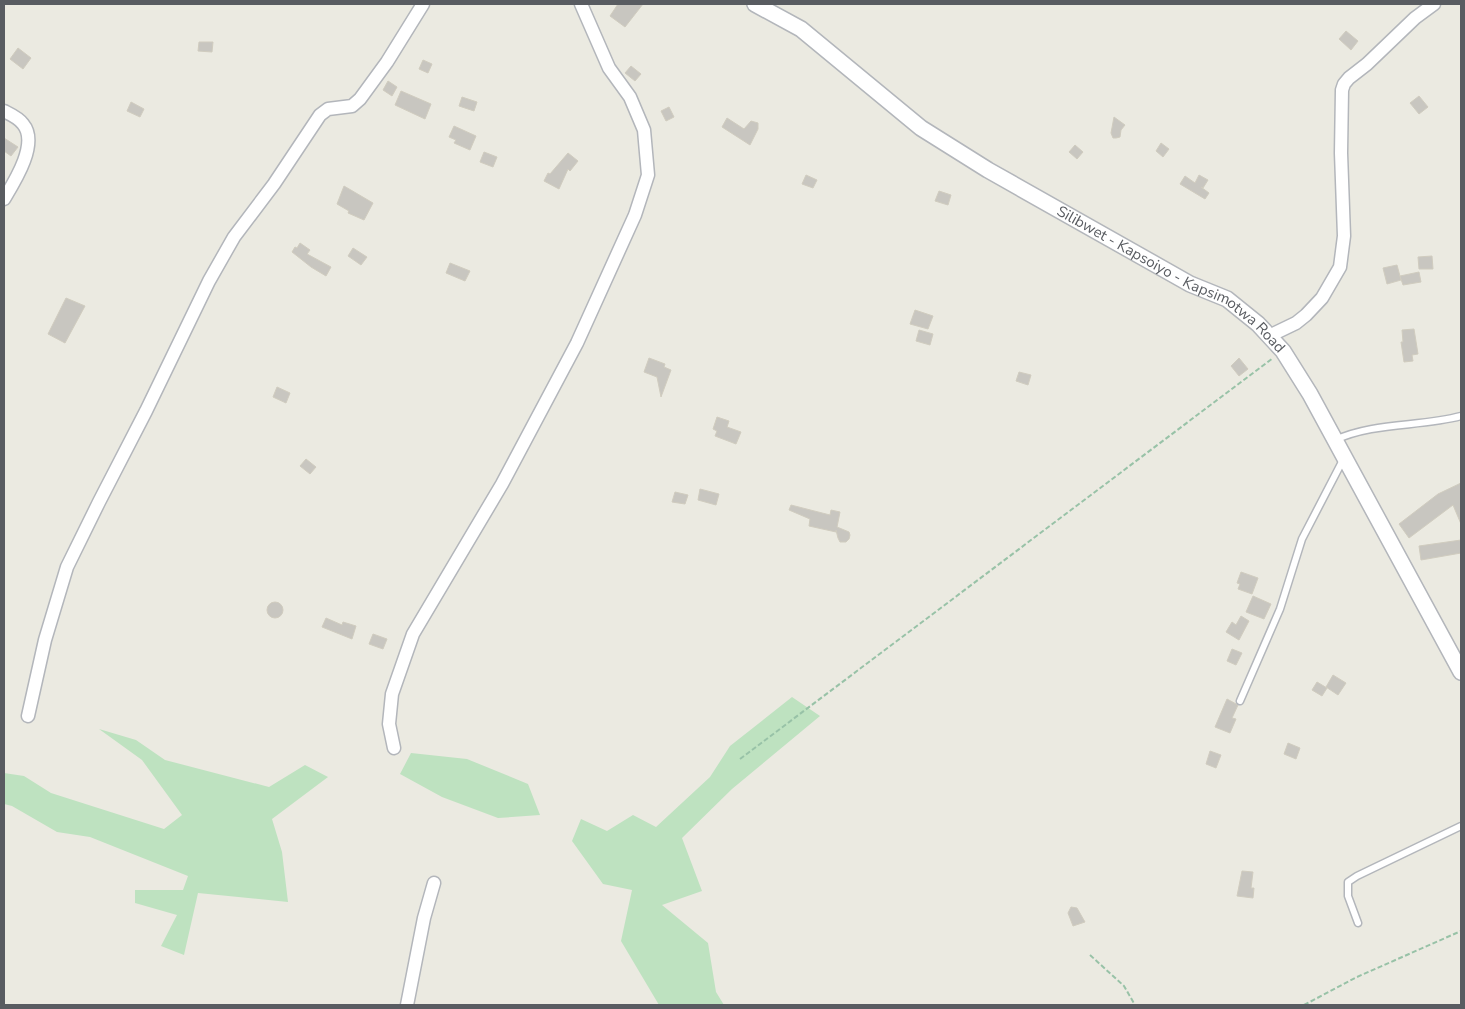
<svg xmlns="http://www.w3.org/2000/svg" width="1465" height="1009" viewBox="0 0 1465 1009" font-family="'Nunito Sans',sans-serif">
  <rect width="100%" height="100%" fill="#ebeae1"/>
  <path fill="#bee2c0" d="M792,697l28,19 -88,73 -50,49 20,53 -40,14 46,38 8,49 8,13h-65l-38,-64 11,-51 -29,-6 -31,-43 9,-22 26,12 26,-16 23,12 54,-50 20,-31z
    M99,729l37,11 29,20 104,27 36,-22 23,12 -56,42 10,33 6,50 -90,-9 -14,62 -23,-9 16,-31 -42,-12v-13h48l5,-14 -98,-39 -33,-5 -45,-26 -8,-2v-31l20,3 27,17 113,36 18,-14 -40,-55z
    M411,753l56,6 61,25 12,31 -42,3 -56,-21 -42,-23z"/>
  <path fill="#c8c6c0" stroke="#d0ccbf" d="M618,4h25l-18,23 -15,-11z
    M1346,31l12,10 -7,9 -12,-11z
    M199,42h14l-1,10 -14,-1z
    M18,48l13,10 -8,11 -13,-10z
    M423,60l9,4 -4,9 -9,-4z
    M631,66l10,8 -6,7 -10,-8z
    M388,81l9,6 -5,9 -9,-6z
    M401,91l30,13 -6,15 -30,-14z
    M1419,96l9,11 -9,7 -9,-11z
    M462,97l15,5 -3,9 -15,-5z
    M131,102l13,7 -4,8 -13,-6z
    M669,107l5,10 -8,4 -5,-10z
    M1114,117l11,8 -4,5 -1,7 -4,1h-3l-2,-5z
    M727,118l17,11 7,-8 7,2v6l-8,16 -28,-18z
    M454,126l22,10 -6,14 -16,-7 2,-3 -7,-3z
    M4,138l14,9 -7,9 -7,-5z
    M1161,143l8,6 -6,8 -7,-6z
    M1075,145l8,7 -6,7 -8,-7z
    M484,152l13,5 -4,10 -13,-5z
    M568,153l10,8 -8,10 -2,-2 -9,20 -15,-8 4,-8 2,1z
    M806,175l11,5 -4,8 -11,-4z
    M1199,175l9,5 -5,8 -2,-1 8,6 -4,6 -25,-15 5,-8 10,7z
    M344,186l29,17 -9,17 -16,-7 1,-2 -12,-7z
    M939,191l12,4 -3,10 -13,-4z
    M300,243l10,7 -3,4 24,13 -5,9 -15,-9 -19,-15 3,-5 2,1z
    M353,248l14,9 -6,8 -13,-9z
    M1432,256l1,13h-14l-1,-12z
    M450,263l20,8 -5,10 -19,-8z
    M1397,265l4,15 -14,4 -4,-16z
    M1419,272l2,10 -18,3 -3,-9z
    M66,298l19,8 -20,37 -17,-9z
    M915,310l18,6 -5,13 -18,-5z
    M1414,329l4,25 -6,1 1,6 -9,1 -3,-20h2l-1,-12z
    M919,330l14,4 -3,11 -14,-4z
    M649,358l16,6 -1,3 7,3 -10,27 -4,-20 -13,-5z
    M1239,358l9,11 -9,7 -8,-10z
    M1019,372l12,3 -3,10 -12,-4z
    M277,387l13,6 -4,10 -13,-6z
    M717,417l12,4 -2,6 14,5 -5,12 -21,-8 2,-5 -4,-2z
    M306,459l10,8 -6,7 -10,-8z
    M1461,483v41l-8,-19 -44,33 -10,-14 39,-30z
    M700,489l19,5 -3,11 -18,-5z
    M675,492l13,3 -3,9 -13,-2z
    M791,505l39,10 1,-5 9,2 -3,15 12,5 1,3 -1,4 -3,3h-6l-2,-4 -2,-8v2l-27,-6 1,-7 -21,-9z
    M1461,540v13l-40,7 -2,-14z
    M1241,572l17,6 -6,16 -14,-5 2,-5 -3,-1z
    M1253,596l18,8 -7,15 -18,-7z
    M267 610a8 8 0 1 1 16 0a8 8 0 1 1-16 0Z
    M1241,616l8,5 -10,19 -13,-8 6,-10 4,3z
    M326,618l16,7 1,-3 13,4 -4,13 -30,-12z
    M373,634l14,5 -4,10 -14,-5z
    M1232,649l10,4 -6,12 -9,-4z
    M1333,675l13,8 -8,12 -12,-8z
    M1317,682l10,6 -5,8 -10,-6z
    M1227,699l11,6 -6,13 4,1 -6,14 -15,-6z
    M1288,743l12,5 -4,11 -12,-5z
    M1210,751l11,4 -5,13 -10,-4z
    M1242,871l11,1 -2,16h3l-1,10 -16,-2z
    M1071,907l6,1 8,14 -12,4 -5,-13z"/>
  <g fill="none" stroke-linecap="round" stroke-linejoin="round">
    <g stroke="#b3b6bb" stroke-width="9">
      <path id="service" d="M1335,440c39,-18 85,-13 126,-24
        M1240,701l40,-92 22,-70 42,-81
        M1358,923l-10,-27v-14l9,-6 104,-50"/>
    </g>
    <g stroke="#b3b6bb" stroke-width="15">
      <path id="minor" d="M4,111c6,3 15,7 19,13 16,19 -8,57 -19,75
        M1269,336l27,-13 10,-8 16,-17 18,-31 4,-31 -3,-83 1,-63 2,-6 5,-6 18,-14 48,-46 19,-14
        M28,716l17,-76 22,-73 32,-65 47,-91 63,-130 25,-44 40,-53 46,-69 8,-6 24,-3 8,-7 27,-37 36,-58
        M394,748l-5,-24 3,-30 21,-60 89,-150 75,-141 58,-128 13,-40 -4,-45 -14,-33 -21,-29 -28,-64
        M407,1005l17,-87 10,-35"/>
    </g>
    <g stroke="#b3b6bb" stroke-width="18">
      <g id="tertiary">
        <path id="s1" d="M755,4l46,25 120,99 67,42 202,114 37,15 31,25 25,27 27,43 151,278"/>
      </g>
    </g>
    <path stroke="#98c2a7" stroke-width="2" stroke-dasharray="5 2.5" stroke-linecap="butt" d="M740,759l533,-401
      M1090,955l34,31 11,19
      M1304,1005l53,-28 104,-46"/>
    <use href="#service" stroke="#fff" stroke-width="6"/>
    <use href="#minor" stroke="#fff" stroke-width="12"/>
    <use href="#tertiary" stroke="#fff" stroke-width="15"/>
  </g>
  <g text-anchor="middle" stroke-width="4" stroke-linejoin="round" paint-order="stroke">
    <g font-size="15" fill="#595c61" stroke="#fff">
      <text dy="5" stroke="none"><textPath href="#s1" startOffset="501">Silibwet - Kapsoiyo - Kapsimotwa Road</textPath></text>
    </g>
  </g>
  <rect width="1465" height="1009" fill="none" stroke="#595c61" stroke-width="10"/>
</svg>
